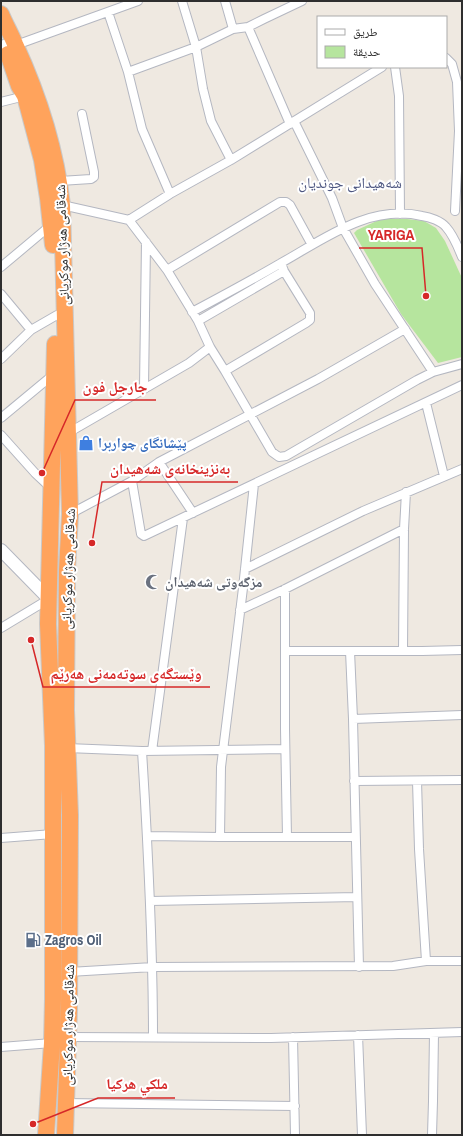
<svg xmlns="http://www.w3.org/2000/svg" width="463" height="1136" viewBox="0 0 463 1136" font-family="'Archivo Narrow','Noto Naskh Arabic',sans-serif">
  <rect width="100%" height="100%" fill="#efe9e1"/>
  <path fill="#b6e59e" d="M381,219h26l17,2 12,7 9,13 17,37v79l-24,6 -37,-49 -47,-81 3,-3z"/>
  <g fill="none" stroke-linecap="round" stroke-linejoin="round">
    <g stroke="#b4b7c1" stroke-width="10">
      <path id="street" d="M182,1l14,46 7,42 8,32 20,39
        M225,1l8,28
        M108,12l20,60 14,57 28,65
        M248,27l42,97
        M16,45l122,-44
        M1,46l3,-2
        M446,58l6,6 5,18 2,49 -4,80
        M395,67l4,29 1,118
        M128,72l68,-25 37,-18 15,-2 16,-8 38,-18
        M1,102l24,-6
        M294,121l38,77 11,30 32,56 58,88
        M60,181l31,-2 3,-2v-5l-12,-58
        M62,205l67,15 38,50 31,51 12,26 15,24 47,81 7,5 7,-1 131,-76 16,-8 29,-8
        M129,220l41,-26 61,-34 151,-93
        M1,267l50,-42
        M167,270l113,-68h6l4,3 22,40
        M1,294l30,36
        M192,312c30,-16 60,-32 89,-49 43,-24 88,-59 141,-47 8,1 19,5 24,11 8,9 12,20 16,30
        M198,321l86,-50
        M1,359l30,-29 26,-15
        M225,371l81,-48 4,-3v-7l-26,-42 -3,-8
        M144,388l2,-146
        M426,403l18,73
        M1,418l53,-44
        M68,433l121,-70 21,-16
        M1,435l34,38 16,15
        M159,462l34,51
        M132,481l9,53 3,2 318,-151
        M70,514l62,-33 27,-19 159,-83 87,-50
        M245,569l118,-58 99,-42
        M285,589v140l2,108
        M240,610l45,-21 119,-60
        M1,628l48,-29
        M286,651h136l40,-1
        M350,651l3,68 6,248
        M403,651l1,-122 2,-37
        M353,719l109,-4
        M67,748l75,3 143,-2
        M142,751c6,96 11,190 11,286
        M152,751l31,-233
        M354,781l108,-1
        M417,781l2,68 7,112
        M147,836l73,1h135
        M220,837l1,-70 22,-179 11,-104
        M1,838l52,-4
        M150,901l207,-4
        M69,972l84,-5 240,-1 33,-5h36
        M358,1035l4,100
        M69,1037l202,1 191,-6
        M293,1037l2,98
        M1,1047l51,-4
        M65,1103l230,3
        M432,1135l1,-34 1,-68"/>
    </g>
    <g stroke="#b4b7c1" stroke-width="14">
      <path id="secondary" d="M1,550l48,49"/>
    </g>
    <g stroke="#c9c9c9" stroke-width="18">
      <path id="highway" d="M1,14c4,10 10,20 14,30 23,50 41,106 47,161l8,309 -3,56 -1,140 4,105 -1,193 -4,127
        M8,54l11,32 6,10 17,64 6,38 5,47
        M46,1135l6,-92 1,-44v-253l-5,-122 7,-280"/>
    </g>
    <use href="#street" stroke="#fff" stroke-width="8"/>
    <use href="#secondary" stroke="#fff" stroke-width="12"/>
    <use href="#highway" stroke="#ffa35c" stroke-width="16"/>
  </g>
  <defs>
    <g id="shop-bare" transform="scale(1.2)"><path d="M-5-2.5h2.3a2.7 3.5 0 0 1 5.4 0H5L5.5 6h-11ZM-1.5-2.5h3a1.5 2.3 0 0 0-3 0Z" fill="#3f7fe0" stroke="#fff" stroke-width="2.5" paint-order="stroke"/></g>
    <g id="mosque-bare" transform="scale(1.2)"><path d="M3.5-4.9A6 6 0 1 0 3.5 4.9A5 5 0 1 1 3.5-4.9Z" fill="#6b7280" stroke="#fff" stroke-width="2.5" paint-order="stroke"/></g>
    <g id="fuel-bare" transform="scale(1.2)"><path d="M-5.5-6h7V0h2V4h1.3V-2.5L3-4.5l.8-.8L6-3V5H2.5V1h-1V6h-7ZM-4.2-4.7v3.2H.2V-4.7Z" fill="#5c6f8a" stroke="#fff" stroke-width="2.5" paint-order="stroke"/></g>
  </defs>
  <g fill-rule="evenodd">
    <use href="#shop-bare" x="86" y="443"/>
    <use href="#mosque-bare" x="153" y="582"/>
    <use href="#fuel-bare" x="33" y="940"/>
  </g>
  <g text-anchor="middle" stroke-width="4" stroke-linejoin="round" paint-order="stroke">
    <g font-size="14" fill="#2e2e2e" stroke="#fff">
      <text transform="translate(62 245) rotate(-92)" y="5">شەقامی ھەژار موکریانی</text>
      <text transform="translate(68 569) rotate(-88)" y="5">شەقامی ھەژار موکریانی</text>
      <text transform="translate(68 1025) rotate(-89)" y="5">شەقامی ھەژار موکریانی</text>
    </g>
    <g font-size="14" font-weight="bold" fill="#366cbe" stroke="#fff" text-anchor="start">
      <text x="98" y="448">پێشانگای چواربرا</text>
    </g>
    <g font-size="14" font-weight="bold" fill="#5b616d" stroke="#fff" text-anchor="start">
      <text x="165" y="587">مزگەوتی شەهیدان</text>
    </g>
    <g font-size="14" font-weight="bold" fill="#4e5e75" stroke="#fff" text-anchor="start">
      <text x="45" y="945">Zagros Oil</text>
    </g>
    <g font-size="15" fill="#4d5680" stroke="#fff">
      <text x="350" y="188">شەھیدانی جوندیان</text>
    </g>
  </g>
  <path fill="none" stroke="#d62828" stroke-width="1.5" d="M426 296L422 248H359M42 473L75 400H156M92 543L102 482H238M31 640L43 687H210M33 1124L98 1098H175"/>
  <g fill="#d62828" stroke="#fff" stroke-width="1.5">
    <circle cx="426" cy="296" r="4"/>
    <circle cx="42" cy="473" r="4"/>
    <circle cx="92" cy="543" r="4"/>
    <circle cx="31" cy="640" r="4"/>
    <circle cx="33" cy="1124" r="4"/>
  </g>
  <g font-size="15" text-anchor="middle" font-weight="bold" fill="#d62828" stroke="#fff" stroke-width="4" stroke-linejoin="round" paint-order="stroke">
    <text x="391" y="240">YARIGA</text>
    <text x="115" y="392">جارجل فون</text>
    <text x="170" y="474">بەنزینخانەی شەهیدان</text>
    <text x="126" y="679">وێستگەی سوتەمەنی هەرێم</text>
    <text x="137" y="1089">ملكي هركيا</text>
  </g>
  <rect width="463" height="1136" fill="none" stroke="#2e2e2e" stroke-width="4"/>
  <rect x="317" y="16" width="130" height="52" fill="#ffffff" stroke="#ababab"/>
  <rect x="325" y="29" width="20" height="6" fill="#ffffff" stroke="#ababab"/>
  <text x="353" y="36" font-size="12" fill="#2e2e2e">طريق</text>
  <rect x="325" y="46" width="20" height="12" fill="#b6e59e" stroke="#ababab"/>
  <text x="353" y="56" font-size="12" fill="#2e2e2e">حديقة</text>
</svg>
